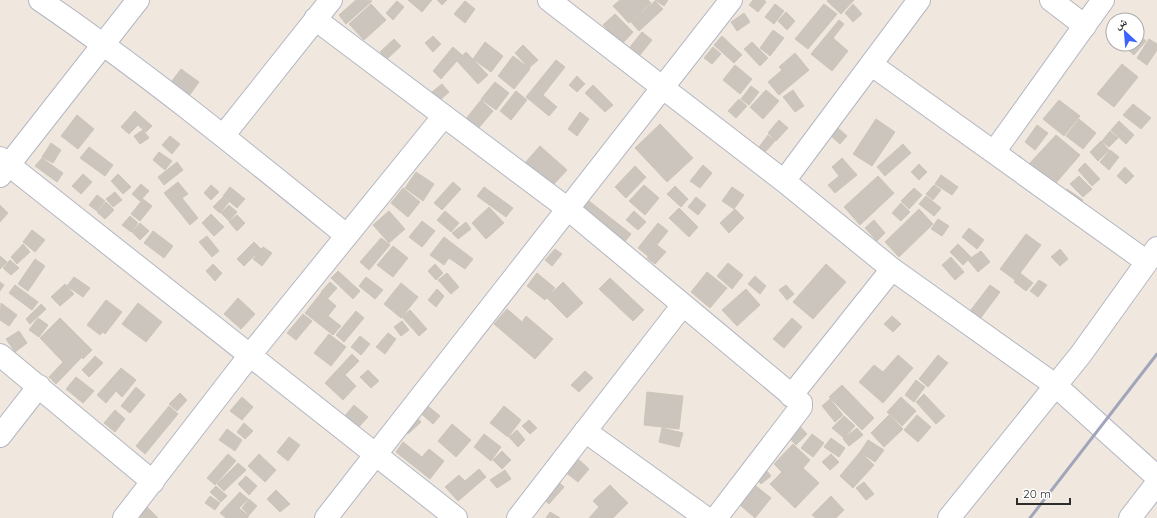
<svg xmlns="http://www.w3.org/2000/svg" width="1157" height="518" viewBox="0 0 1157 518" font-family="Quicksand,'Noto Naskh Arabic',sans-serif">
  <rect width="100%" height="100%" fill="#f0e8df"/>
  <path fill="#cbc5be" stroke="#ccc5b8" d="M356,0l16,1 -26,23 -7,-9z
    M408,0h24l-10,12z
    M437,0h10l-5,5z
    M620,0h28l3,3 -22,20 -16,-17z
    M655,0h13l-4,6z
    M753,0h11l2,2 -8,10 -9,-7z
    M828,0h26l-13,14 -14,-13z
    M397,1l7,6 -11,13 -7,-7z
    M465,1l10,8 -10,14 -11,-9z
    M655,1l8,8 -24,22 -8,-9z
    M371,4l15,16 -22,20 -15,-16z
    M775,4l9,7 -10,13 -9,-7z
    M824,4l13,10 -29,35 -13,-10z
    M853,4l9,10 -9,8 -8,-9z
    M786,12l9,9 -8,9 -9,-9z
    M744,13l6,9 -13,9 -6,-9z
    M615,14l18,18 -11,12 -19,-19z
    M839,20l5,4 -11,14 15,13 -16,20 -21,-17z
    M773,30l11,8 -14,18 -10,-8z
    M642,32l10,8 -12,15 -10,-8z
    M1137,33l9,8 -12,14 -13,-11h16z
    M433,36l8,8 -8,8 -8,-9z
    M722,36l20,19 -8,8 -20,-18z
    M394,39l7,7 -14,13 -7,-7z
    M1149,39l8,5v6l-10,15 -10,-7z
    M485,42l18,14 -12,16 -18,-13z
    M752,42l16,16 -8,8 -16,-17z
    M523,45l15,15 -9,8 -14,-15z
    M453,47l9,8 -21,24 -8,-8z
    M713,47l8,7 -9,10 -8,-6z
    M466,52l22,23 -10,9 -21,-23z
    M795,53l14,17 -30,25 -11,-13 14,-12 -3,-3z
    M513,56l17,13 -16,20 -16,-13z
    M556,60l9,7 -22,28 14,12 -8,9 -23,-19z
    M1122,64l16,13 -24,30 -17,-13z
    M735,65l17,14 -12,15 -17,-14z
    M181,69l18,13 -13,18 -18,-14z
    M577,76l8,8 -8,8 -8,-7z
    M495,82l14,11 -13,17 -15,-11z
    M442,84l7,8 -10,9 -7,-9z
    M593,85l20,20 -8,7 -20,-19z
    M751,86l8,6 -10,13 -8,-6z
    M766,90l13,11 -16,18 -13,-12z
    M793,90l11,16 -9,6 -12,-15z
    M516,91l11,9 -16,20 -11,-9z
    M739,99l8,7 -11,12 -8,-7z
    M481,100l12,11 -16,19 -12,-10z
    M1059,100l21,16 -16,20 -21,-17z
    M1133,104l18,14 -10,11 -18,-14z
    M135,111l17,15 -6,6 -8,-7 -9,9 -8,-7z
    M580,112l9,7 -12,17 -9,-7z
    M77,115l17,14 -16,20 -17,-13z
    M876,119l19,13 -23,34 -19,-12z
    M1079,119l17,14 -13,16 -17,-13z
    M779,120l9,8 -12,13 -8,-8z
    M1119,121l15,14 -8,9 -15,-14z
    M660,124l33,34 -26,24 -32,-34z
    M1037,125l11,8 -13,17 -10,-8z
    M838,128l9,8 -7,8 -9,-8z
    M143,130l6,8 -9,6 -6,-8z
    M1110,131l8,7 -9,9 -7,-6z
    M768,135l7,6 -10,11 -6,-5z
    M1056,135l24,20 -31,36 -36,-30 5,-6 11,9z
    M170,136l10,8 -8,10 -10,-9z
    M1101,141l8,9 -11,11 -8,-9z
    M51,143l10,7 -8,13 -11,-6z
    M903,144l8,9 -26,23 -8,-9z
    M540,146l27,24 -24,26 -19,-32z
    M89,147l24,18 -8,11 -25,-18z
    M1110,150l9,7 -10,13 -9,-8z
    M159,152l13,9 -7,9 -12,-10z
    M42,158l21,15 -6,9 -22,-16z
    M842,158l15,17 -22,18 -7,-8 11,-9 -7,-9z
    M177,162l6,8 -19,15 -6,-8z
    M1085,163l15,16 -8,7 -14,-16z
    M919,164l8,8 -8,8 -8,-8z
    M703,165l9,8 -12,15 -10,-7z
    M635,166l11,11 -20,21 -11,-11z
    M1125,167l9,9 -8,8 -9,-8z
    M416,172l18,12 -11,17 -18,-13z
    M83,174l9,8 -11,12 -9,-8z
    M118,174l13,13 -8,7 -12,-13z
    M941,175l17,12 -6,8 -17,-11z
    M878,176l16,17 -34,32 -16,-18z
    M1079,176l13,13 -9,8 -13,-13z
    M178,182l10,12 -6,4 16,20 -8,7 -26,-32z
    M453,182l8,7 -19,21 -8,-7z
    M141,184l8,7 -9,10 -8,-7z
    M211,185l8,7 -8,8 -7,-7z
    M644,185l15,13 -14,17 -16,-14z
    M934,185l7,5 -8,10 -7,-6z
    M675,186l13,13 -7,8 -14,-13z
    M230,187l15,12 -8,9 -14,-12z
    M484,187l29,21 -7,9 -29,-21z
    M732,187l12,8 -10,14 -12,-8z
    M403,188l17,14 -12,15 -17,-14z
    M914,188l8,7 -13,14 -8,-8z
    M1067,189l16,11 -7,10 -16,-11z
    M115,192l7,8 -9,7 -7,-8z
    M97,195l8,6 -8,10 -8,-6z
    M926,196l15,12 -7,8 -15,-12z
    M223,197l6,5 -9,11 -7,-6z
    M584,197l47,37 -8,10 -47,-38z
    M696,197l10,8 -8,10 -10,-8z
    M143,199l9,7 -12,15 -9,-7z
    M106,202l8,8 -9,9 -8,-7z
    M901,203l9,9 -9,9 -9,-8z
    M0,205l8,8 -8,9z
    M229,205l8,7 -8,9 -8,-8z
    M489,207l15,16 -18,16 -14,-16z
    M679,208l19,19 -9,10 -20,-19z
    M735,209l9,9 -15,15 -9,-10z
    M919,209l14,15 -34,33 -14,-15z
    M389,211l16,18 -16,14 -16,-18z
    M445,211l14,12 -8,9 -14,-12z
    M634,211l12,11 -8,8 -12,-10z
    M211,214l13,13 -10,9 -12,-13z
    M237,215l8,8 -8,8 -8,-9z
    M130,216l8,7 -7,9 -9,-7z
    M938,219l11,7 -7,10 -11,-7z
    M874,220l11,13 -8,8 -12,-13z
    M422,221l13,10 -13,16 -13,-10z
    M466,222l5,7 -13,10 -6,-6z
    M140,223l9,8 -9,9 -8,-8z
    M658,223l10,8 -20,25 -10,-8z
    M969,228l15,12 -7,9 -15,-12z
    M32,230l13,10 -10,12 -12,-10z
    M153,231l20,15 -9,12 -20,-15z
    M1026,234l15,11 -26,35 -15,-11z
    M207,236l12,15 -7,6 -13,-15z
    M444,237l29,22 -8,10 -16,-11 -5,7 -14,-10z
    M381,238l9,7 -21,25 -9,-8z
    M254,242l7,7 -17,17 -7,-7z
    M23,244l7,8 -13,12 -6,-7z
    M958,244l13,13 -8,8 -13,-13z
    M657,245l9,7 -11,12 -8,-6z
    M393,246l15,12 -15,19 -16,-12z
    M263,247l9,6 -10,13 -9,-7z
    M555,249l7,5 -10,12 -7,-6z
    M1060,249l8,10 -8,7 -9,-9z
    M981,251l9,11 -12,10 -10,-12z
    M0,256l7,6 -7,7z
    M951,257l13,15 -9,8 -13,-15z
    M35,259l10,7 -17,25 -10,-7z
    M10,260l9,8 -8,7 -8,-7z
    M728,263l15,12 -11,14 -15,-13z
    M213,264l9,9 -7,8 -9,-10z
    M435,264l8,9 -7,7 -8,-9z
    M826,264l20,18 -33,37 -20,-17z
    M338,271l22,20 -7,8 -22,-21z
    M707,272l20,16 -17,20 -19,-16z
    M447,273l12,14 -8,7 -13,-14z
    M537,273l18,15 -10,12 -18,-14z
    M1020,273l13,10 -7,8 -12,-9z
    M755,276l11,10 -6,8 -12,-10z
    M74,277l16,11 -7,9 -16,-11z
    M366,277l17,13 -8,9 -16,-13z
    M610,278l34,32 -11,11 -34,-32z
    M1039,280l8,5 -9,12 -8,-6z
    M0,282l4,3 -4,6z
    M330,282l7,6 -9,10 -7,-6z
    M563,282l20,21 -16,15 -20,-20z
    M401,283l17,14 -17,21 -17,-14z
    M65,284l9,10 -14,12 -9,-9z
    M15,285l23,17 -6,8 -23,-17z
    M786,285l8,9 -7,6 -8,-10z
    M990,285l10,7 -20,27 -10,-8z
    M437,289l7,7 -8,11 -8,-7z
    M746,289l14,16 -23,21 -15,-16z
    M321,293l15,13 -8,10 13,10 -8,9 -28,-22z
    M238,298l17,16 -14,15 -17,-15z
    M106,300l16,12 -17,22 -2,-2 -3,3 -13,-10z
    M1,303l16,12 -8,11 -9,-6z
    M138,303l24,19 -16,20 -24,-18z
    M41,304l5,5 -16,15 -4,-5z
    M507,309l15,13 4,-6 27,23 -18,20 -41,-35z
    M410,310l17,19 -8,7 -17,-19z
    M356,311l8,7 -20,24 -8,-7z
    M303,314l9,7 -16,19 -9,-7z
    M892,316l9,8 -8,8 -9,-8z
    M38,318l10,7 -9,12 -10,-7z
    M60,318l32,32 -9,9 -1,-2 -26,27 -7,-7 14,-15 -23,-24z
    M792,318l10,9 -18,21 -11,-9z
    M402,321l7,9 -8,6 -7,-9z
    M19,331l8,12 -12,9 -9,-13z
    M388,333l8,6 -11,15 -9,-7z
    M329,334l17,13 -15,19 -17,-13z
    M360,336l10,8 -9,11 -10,-8z
    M352,354l7,7 -14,14 11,11 -13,14 -18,-17z
    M898,355l15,13 -30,35 -24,-21 15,-17 9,7z
    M938,355l10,8 -20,24 -9,-8z
    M95,356l8,7 -14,14 -7,-7z
    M121,368l15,12 -14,17 -6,-6 -10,12 -9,-8z
    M368,370l11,11 -8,7 -11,-11z
    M585,371l8,7 -14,14 -8,-7z
    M76,377l18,14 -11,12 -17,-14z
    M916,380l9,7 -11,15 -9,-7z
    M842,385l32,33 -12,12 -33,-33z
    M136,387l9,8 -15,18 -9,-7z
    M647,392l36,4 -4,33 -35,-4z
    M180,393l7,7 -10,11 -8,-7z
    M924,394l21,22 -9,8 -20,-22z
    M242,397l11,10 -11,13 -12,-9z
    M901,397l15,14 -14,15 -15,-14z
    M830,399l13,16 -8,7 -13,-16z
    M423,402l17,14 -7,8 -17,-15z
    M354,405l14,12 -12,13 -14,-11z
    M169,406l9,8 -33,40 -9,-8z
    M504,406l17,14 -13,17 -18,-14z
    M115,410l10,9 -10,13 -11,-9z
    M414,414l7,8 -13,12 -7,-8z
    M889,415l14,14 -19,18 -13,-14z
    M917,415l14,12 -13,15 -14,-12z
    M844,416l11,10 -11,12 -12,-10z
    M529,420l8,8 -7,6 -8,-8z
    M796,422l11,12 -11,11 -12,-13z
    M244,423l9,8 -8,8 -8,-7z
    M452,424l19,16 -15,17 -18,-16z
    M662,428l21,5 -4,14 -20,-5z
    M857,428l6,7 -14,11 -6,-7z
    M227,429l15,11 -7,11 -16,-11z
    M517,430l8,10 -7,7 -9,-10z
    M484,434l17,13 -10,14 -17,-14z
    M812,434l12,9 -11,14 -12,-9z
    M289,437l11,8 -12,16 -11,-9z
    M831,438l14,10 -6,9 -15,-10z
    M868,440l16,10 -9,12 -15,-10z
    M403,442l19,15 7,-8 15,12 -14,18 -34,-27z
    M793,444l17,16 -7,8 16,15 -24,25 -25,-24 12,-12 -8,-8z
    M502,451l9,9 -9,9 -9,-9z
    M860,452l14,13 -21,23 -13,-12z
    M228,454l8,7 -21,24 -8,-7z
    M259,454l17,16 -11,12 -17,-16z
    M831,454l8,8 -9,8 -8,-8z
    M577,458l12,11 -11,13 -13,-10z
    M238,463l8,7 -22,21 -7,-7z
    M762,465l9,11 -10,8 -10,-11z
    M479,469l7,8 -28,24 -13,-14 14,-12 6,6z
    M505,470l6,9 -14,9 -7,-8z
    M246,476l11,10 -8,9 -11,-11z
    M554,478l10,9 -15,17 -10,-9z
    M864,482l10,12 -8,6 -10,-12z
    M610,485l18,18 -15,15h-24l10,-11 -6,-6z
    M216,486l11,10 -6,6 -11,-10z
    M756,486l15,12 -16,20 -15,-13z
    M276,490l14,14 -10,8 -13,-13z
    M240,492l8,7 -9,9 10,8 -2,2h-21l-6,-5z
    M210,496l10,7 -5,7 -10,-7z
    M831,496l13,14 -8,8h-20l-4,-3z
    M249,499l8,7 -8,9 -7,-7z
    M143,503l15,15h-17l-7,-7z
    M550,512l10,6h-14z"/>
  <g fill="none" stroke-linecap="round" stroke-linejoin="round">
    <g stroke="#b3b6c2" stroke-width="24">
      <path id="minor" d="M40,0c107,73 206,154 306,235
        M549,0l235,181 108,88 163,116 102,92
        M1051,0l34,26
        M315,19l253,190 233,194v4l-85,111
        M872,65l275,197
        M223,136l108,-136
        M994,152l109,-152
        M0,158l456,360
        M0,176l138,-176
        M784,181l135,-181
        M0,355l153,127
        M791,396l101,-127
        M585,431l121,87
        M0,436l39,-50
        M124,518l126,-163 193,-238
        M326,518l405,-518
        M518,518l164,-212
        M949,518l132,-164 76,-106
        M1130,518l27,-35"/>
    </g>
    <use href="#minor" stroke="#fff" stroke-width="22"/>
    <path stroke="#a1a5b9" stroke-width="3" d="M1030,518l127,-164"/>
  </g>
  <g transform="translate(1125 32) rotate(334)"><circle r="19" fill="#ffffff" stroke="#ababab"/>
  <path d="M0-3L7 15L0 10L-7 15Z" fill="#3d63ff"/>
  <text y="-6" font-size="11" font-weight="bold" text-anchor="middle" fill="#2d2d2d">ش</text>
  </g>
  <path d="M1017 498v6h53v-6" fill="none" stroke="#2d2d2d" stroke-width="2"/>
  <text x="1023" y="498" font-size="12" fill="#2d2d2d" stroke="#ffffff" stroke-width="3" paint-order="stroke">20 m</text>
</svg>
